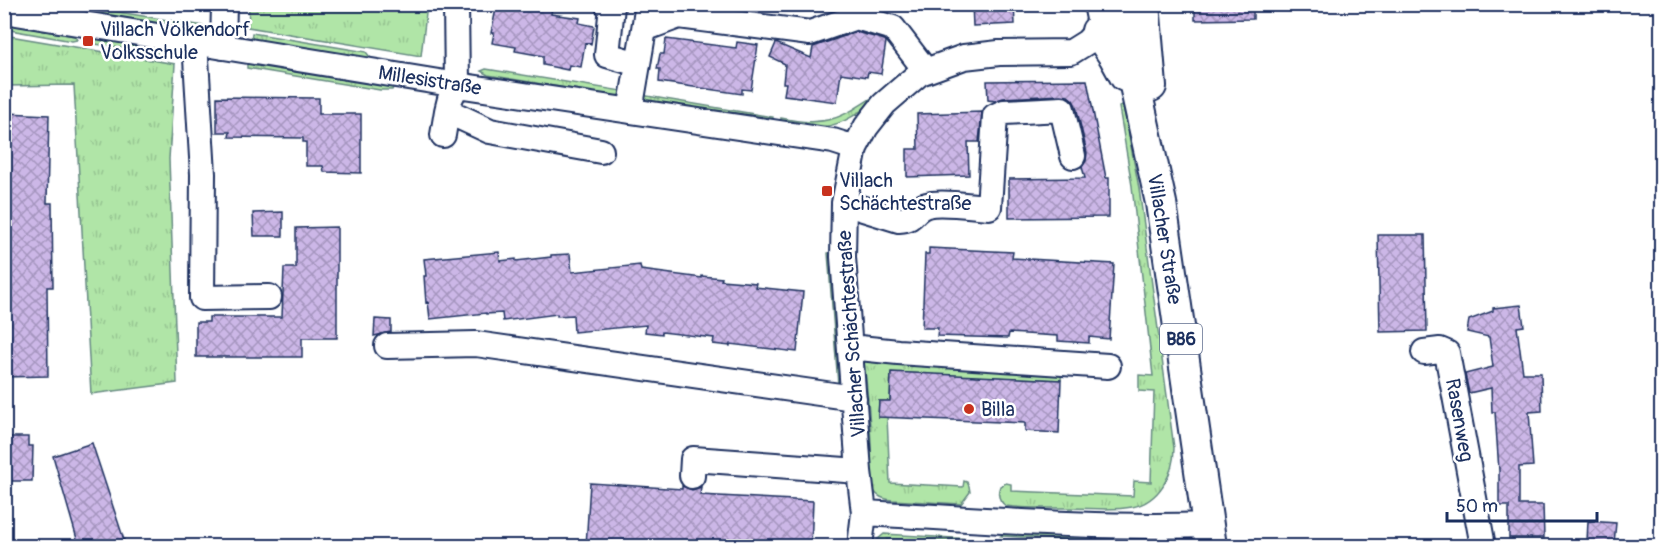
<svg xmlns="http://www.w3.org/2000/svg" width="1666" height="551" viewBox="0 0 1666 551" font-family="Pangolin,sans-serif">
  <defs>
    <pattern id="grass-tufts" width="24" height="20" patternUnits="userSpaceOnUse" patternTransform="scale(1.5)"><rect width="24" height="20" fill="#b0e5a7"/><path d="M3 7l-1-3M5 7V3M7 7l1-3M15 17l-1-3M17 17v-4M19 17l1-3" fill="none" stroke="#97c592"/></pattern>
    <pattern id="building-cross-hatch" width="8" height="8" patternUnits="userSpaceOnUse" patternTransform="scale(1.5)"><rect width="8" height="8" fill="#ccb7e7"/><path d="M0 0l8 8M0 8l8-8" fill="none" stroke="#a595be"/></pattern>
  </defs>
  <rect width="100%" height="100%" fill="#fff"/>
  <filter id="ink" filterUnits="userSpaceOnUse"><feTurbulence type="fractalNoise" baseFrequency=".0167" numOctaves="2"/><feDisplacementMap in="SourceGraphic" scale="12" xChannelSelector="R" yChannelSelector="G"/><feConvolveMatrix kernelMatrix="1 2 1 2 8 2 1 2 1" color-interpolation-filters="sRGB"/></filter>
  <g filter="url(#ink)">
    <path fill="url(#grass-tufts)" stroke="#668a82" stroke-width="1.5" d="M249,5h178l-6,51 -173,-29z
      M88,7l116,19 8,1 -5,3 -7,1 -45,-8 -59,-8 -6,-3z
      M5,24l70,12 2,4 -5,1 -67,-12z
      M252,33l114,19 4,5 -10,3 -109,-20z
      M4,35l171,29 -6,95 8,224 -86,11 -17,-309 -69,1z
      M91,38l85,14 6,5 -94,-14z
      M247,63l135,22 12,1 -2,4h-12l-133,-22z
      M486,69l136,22 -1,6 -133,-22 -7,-4z
      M878,94l2,2c-17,14 -35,29 -58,31 -13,1 -28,-2 -42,-3l1,-6c45,10 60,0 97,-24z
      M641,95l132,22 -1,6 -125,-22 -4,-1z
      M1122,105l3,10 14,73 35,260c0,26 -15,54 -42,59 -20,4 -41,1 -61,1 -21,0 -44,1 -65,-2 -7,-5 -9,-12 -6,-20l6,-3 5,1v7l122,5 1,-15 17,1 3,-90 -15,-1v-16l14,1 -21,-190 -13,-79z
      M833,252l9,128 -4,5 -10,-132z
      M864,360l198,11 -1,9 -170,-7 -1,28h-11l-1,16h9l3,66 73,4 1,-6 3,1 2,4 1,6 -9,12 -69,-4c-8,-1 -16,-3 -19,-12 -4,-13 -1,-29 -2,-43 -1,-28 -4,-56 -7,-85z
      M1007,532l136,8 -4,4 -138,-8z
      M884,534l86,5 -1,7h-5v-4l-77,-3v2l-10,-1z"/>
    <path fill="url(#building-cross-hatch)" stroke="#1b2f5e" stroke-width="1.5" d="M497,4h37l18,4 -1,6 29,4 -1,5 15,3 -3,18 -6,-1 -4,24 -12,-2 -1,5 -25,-5v-9l-28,-5 1,-4 -24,-4 2,-10h-3z
      M972,4h42l1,20 -42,2z
      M1195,4h58v15l-58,1z
      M856,32l29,8 1,2 -5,32 -13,-2 -1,5 -26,-4 -4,29 -53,-7 2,-12h-3l2,-19 -15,-7 6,-14 35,15 2,-11z
      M666,39l70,9 1,-6 21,3 -7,45 -9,-1v5l-83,-12 1,-13h-3l3,-15h4z
      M1087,80l19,98h3v39l-100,1v-39l76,-1 -3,-11 4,-6 1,-8 -11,-47 -3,-6 -5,-4 -7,-1 -58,3 -8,3 -7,-1 -1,-19z
      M217,97l102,1v16h42v59l-37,-1 -1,-6h-17v-24h-3v-4l-74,-1 1,-5h-13z
      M982,112l-3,30h-11l1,33 -62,2v-28h11l-1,-35z
      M6,113l43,2 -2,88h5l1,84h-6l1,89 -44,1v-84l6,-1 -2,-95h-4z
      M283,212v24h-29l-1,-23z
      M337,227v111h-35v19h-106v-35h13v-5h73l2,-49h12v-40z
      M1378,235h47l2,96 -47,1z
      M929,248l84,4 -1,6 102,6 -5,75 -20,-2v6l-31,-2v-5l-49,-3 -1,5 -71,-2 1,-8h-16l3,-74h4z
      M499,252l1,9 16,-2v2l35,-4v-2l19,-1 2,18 68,-7 1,5 61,8v-2l20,2 -1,2 35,3 -1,4 48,5 -6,60 -67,-8v2l-17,-2 1,-6 -52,-6v2l-17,-2 1,-7 -72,7 -1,-17 -16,1v-2l-54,7 -1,-8 -16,1v-1l-56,6 -2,-17 -2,1 -2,-27h2l-2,-17z
      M1521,305l3,21 -7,1 6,46h18l1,38 -13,1 4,54 -14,1v38h24l1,33h-35v-32h-10v-35l-4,-59h-3l-1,-24 -22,5 -4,-19 28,-7 -4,-30 -22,-5 2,-12 24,-9v-3z
      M375,319l16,1v12l-17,4z
      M891,372l170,8 -2,53 -34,-2v-8l-147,-6 1,-16h11z
      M4,437h24v9h5l-1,35h-28z
      M92,443l33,100 -8,3h-38l-26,-90z
      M590,483l92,6v-3l10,4 9,-3 -1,8 113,6 -2,45h-225z
      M1588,521l28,2 -2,20 -27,-2z"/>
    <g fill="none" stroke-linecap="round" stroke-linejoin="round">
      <g stroke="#1b2f5e" stroke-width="28">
        <path id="minor" d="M456,4l1,81 -7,14 -3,12 43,20 111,20
          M607,4l5,2 -5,49 31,9
          M4,11l453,74 376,56 22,7
          M644,29l4,-25
          M195,42l8,132 -1,124 67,-1
          M223,47l1,-43
          M630,111l14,-82 35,-13 131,17 46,-16 37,11 33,43
          M443,135l4,-24
          M844,203l55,17c18,-1 14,-12 28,-15 12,-4 47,1 62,2l6,-91 9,-4 58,-3 11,47
          M387,346l89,-2 378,54
          M850,347l48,5 210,14
          M1424,352l16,-2 7,3 36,193
          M692,476l1,-17 166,12
          M864,513c114,6 230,16 344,12
          M860,546l4,-33 -5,-42 -16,-214 1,-54 11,-55 11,-21 18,-23 36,-31 44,-16 35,-4 72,-1 16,-10 10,-11 2,-12 -3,-15"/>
      </g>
      <g stroke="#1b2f5e" stroke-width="34">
        <path id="major" d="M1117,4l44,199 50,343
          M1144,4l7,82
          M1097,31l17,25 11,20"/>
      </g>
      <use href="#minor" stroke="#fff" stroke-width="24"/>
      <use href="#major" stroke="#fff" stroke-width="30"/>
    </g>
  </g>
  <g fill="#c8321e" stroke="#fff" stroke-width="2">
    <rect x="82" y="35" width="12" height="12" rx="3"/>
    <rect x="821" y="185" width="12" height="12" rx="3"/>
    <circle cx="969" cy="409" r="6"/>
  </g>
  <g text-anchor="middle" stroke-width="5" stroke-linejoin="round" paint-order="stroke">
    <rect fill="#fff" stroke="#5f6d8e" stroke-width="1.5" x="1160" y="324" width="42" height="30" rx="4.5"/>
    <g font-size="18" font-weight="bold" fill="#1b2f5e">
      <text x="1181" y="345">B86</text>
    </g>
    <g font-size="20" fill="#1b2f5e" stroke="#fff" text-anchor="start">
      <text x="100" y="36">Villach Völkendorf<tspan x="100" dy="23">Volksschule</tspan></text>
      <text x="839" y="187">Villach<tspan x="839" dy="23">Schächtestraße</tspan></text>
      <text x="981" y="416">Billa</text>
    </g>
    <g font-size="20" fill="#1b2f5e" stroke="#fff">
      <text transform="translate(430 80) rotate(9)" y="7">Millesistraße</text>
      <text transform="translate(1165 239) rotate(81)" y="7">Villacher Straße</text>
      <text transform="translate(851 334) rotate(-94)" y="7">Villacher Schächtestraße</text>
      <text transform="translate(1460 420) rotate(80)" y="7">Rasenweg</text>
    </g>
  </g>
  <rect width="1666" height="551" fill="none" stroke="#fff" stroke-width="24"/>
  <rect x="12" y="12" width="1642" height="527" fill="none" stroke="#1b2f5e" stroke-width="2" filter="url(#ink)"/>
  <path d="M1447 512v9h150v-9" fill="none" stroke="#1b2f5e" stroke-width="3"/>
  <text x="1456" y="512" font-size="18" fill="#1b2f5e" stroke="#ffffff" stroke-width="4.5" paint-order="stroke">50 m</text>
</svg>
